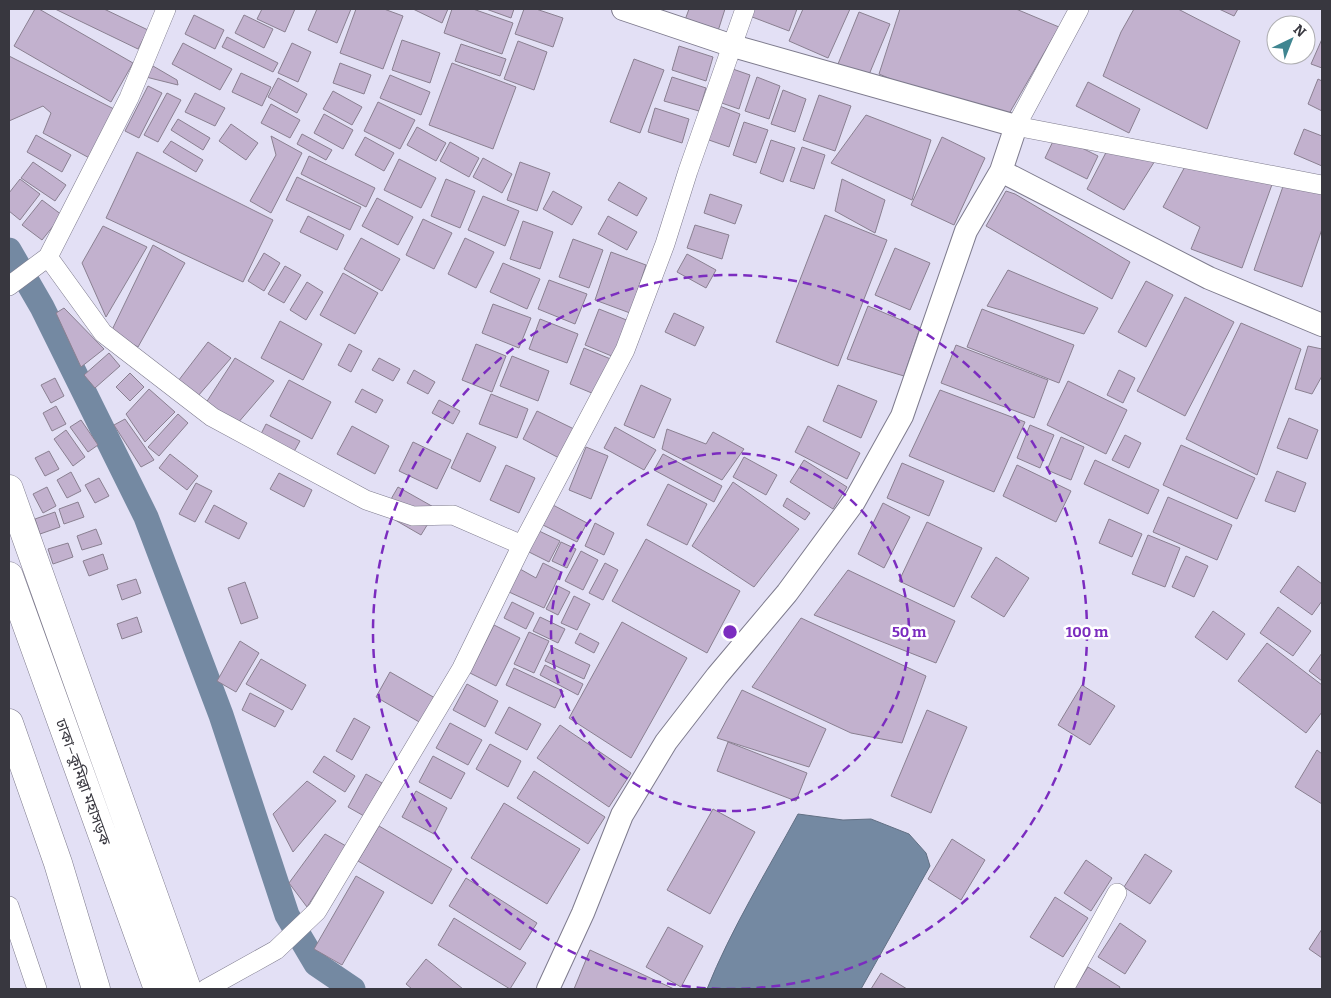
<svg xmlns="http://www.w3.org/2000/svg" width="1331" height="998" viewBox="0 0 1331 998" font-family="Bitter,'Noto Sans Bengali',serif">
  <rect width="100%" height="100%" fill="#e3e0f5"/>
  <path fill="#7489a2" stroke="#627084" d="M798,814l45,6 28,-1 38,15 17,19 4,13 -69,123h-154c24,-60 60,-118 91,-175z"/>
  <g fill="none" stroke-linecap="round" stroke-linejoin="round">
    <path stroke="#7489a2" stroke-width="25" d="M9,250l33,57 104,210 75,198 66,200 29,49 37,25"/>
  </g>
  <path fill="#c2b1ce" stroke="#8a8091" d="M35,9h4l94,54 -22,39 -97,-56z
    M55,9h49l44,21 -10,19z
    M262,9h33l-10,23 -28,-13z
    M317,9h34l-14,34 -29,-13z
    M356,9h28l19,7 -20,53 -43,-16z
    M413,9h35l-6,14z
    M452,9h21l40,14 -11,31 -58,-21z
    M486,9h28l-3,9z
    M524,9h12l27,9 -10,29 -38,-13z
    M689,9h36l-7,22 -33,-11z
    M750,9h47l-8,22 -42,-16z
    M803,9h47l-22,49 -39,-17z
    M900,9h116l43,18 -57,99 -123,-52z
    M1134,9h44l62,32 -33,88 -104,-53 18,-44z
    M1219,9h19l-4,7z
    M859,12l31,12 -22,53 -30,-13z
    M194,15l30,15 -9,19 -30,-15z
    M244,15l29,14 -9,19 -29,-15z
    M227,37l51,26 -5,9 -51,-25z
    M1322,39v29l-11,-4z
    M402,40l38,13 -10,30 -38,-13z
    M518,41l29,11 -13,38 -30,-11z
    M183,43l49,26 -12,21 -48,-26z
    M292,43l19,9 -13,30 -20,-9z
    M461,44l45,15 -6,17 -45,-15z
    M679,46l34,11 -7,24 -34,-11z
    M9,56l111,56 -25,49 -52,-28 8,-20 -8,-7 -34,15z
    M634,59l30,11 -24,63 -30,-11z
    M340,63l31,12 -7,19 -31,-11z
    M452,63l64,24 -23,62 -64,-24z
    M153,66l24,14 1,5 -32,-8z
    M727,67l23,8 -11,34 -23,-8z
    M241,73l30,14 -9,19 -30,-14z
    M390,75l40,17 -9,23 -41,-17z
    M672,77l34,11 -7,23 -35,-10z
    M757,77l23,9 -11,33 -24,-8z
    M278,78l29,16 -10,19 -29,-16z
    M1318,79l4,2v30l-14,-7z
    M1088,82l52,27 -11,24 -53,-27z
    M148,86l14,7 -23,45 -14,-7z
    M783,90l23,9 -11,33 -24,-8z
    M333,91l29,16 -10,18 -29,-16z
    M167,93l14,7 -23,42 -14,-7z
    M195,93l30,15 -10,18 -30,-14z
    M819,95l32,11 -16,45 -32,-11z
    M378,102l37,18 -15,29 -36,-18z
    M271,104l29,16 -10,18 -29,-15z
    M717,105l23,9 -11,33 -23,-8z
    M655,108l34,11 -7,24 -34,-11z
    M324,114l29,16 -10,19 -29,-16z
    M866,115l65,25 -19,60 -81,-37z
    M178,119l32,19 -7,12 -32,-20z
    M744,122l24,8 -12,33 -23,-8z
    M231,124l27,19 -12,17 -27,-19z
    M417,127l29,16 -10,18 -29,-16z
    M1304,129l18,7v30l-28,-12z
    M302,134l30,16 -6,10 -29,-16z
    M36,135l35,20 -9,17 -35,-20z
    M1056,135l42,21 -11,23 -42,-21z
    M271,136l31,17 -31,60 -21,-12 26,-46z
    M365,137l29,16 -10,18 -29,-16z
    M942,137l43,21 -31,67 -43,-20z
    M1113,139l45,17 -34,54 -37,-21z
    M771,140l24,8 -12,34 -23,-9z
    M171,141l32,19 -7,12 -33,-20z
    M450,142l29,16 -10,19 -29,-16z
    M802,147l23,8 -11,34 -24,-8z
    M137,152l136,68 -30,62 -137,-64z
    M309,156l66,32 -9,19 -65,-33z
    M483,158l29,16 -10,19 -29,-16z
    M399,159l37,19 -15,30 -37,-18z
    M1188,161l86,18 -32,89 -51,-19 9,-22 -37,-20z
    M33,162l33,23 -11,16 -34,-23z
    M520,162l30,11 -13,38 -30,-11z
    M1288,172l34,12v45l-20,58 -48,-17z
    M297,177l64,30 -11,23 -64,-30z
    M20,179l20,15 -20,26 -11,-9v-18z
    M446,179l29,12 -15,37 -29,-12z
    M842,179l43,21 -10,33 -40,-22z
    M619,182l28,16 -10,18 -29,-16z
    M553,191l29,16 -10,18 -29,-16z
    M1006,191l9,3 115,68 -18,37 -126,-73z
    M710,194l32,11 -7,19 -31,-11z
    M483,196l36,15 -14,35 -37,-16z
    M377,198l36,19 -15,28 -36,-19z
    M42,200l20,15 -20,25 -20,-15z
    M825,215l62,25 -49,126 -62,-24z
    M308,216l36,19 -7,15 -37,-18z
    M608,216l29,16 -10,18 -29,-16z
    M423,219l29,14 -18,36 -28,-14z
    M523,221l30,11 -13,37 -30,-10z
    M695,225l34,10 -7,24 -35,-11z
    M103,226l44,21 -41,70 -24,-54z
    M361,238l39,21 -18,32 -38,-22z
    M465,238l29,14 -18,36 -28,-14z
    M573,239l30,11 -14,38 -30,-11z
    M153,245l32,18 -47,84 -27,-15z
    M895,248l35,15 -20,47 -35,-15z
    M611,252l35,13 -16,48 -35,-13z
    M264,253l16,10 -16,28 -16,-10z
    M687,254l29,16 -10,18 -29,-16z
    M503,263l37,16 -13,30 -37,-17z
    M285,266l16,9 -17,28 -16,-9z
    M1008,270l90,38 -14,26 -97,-28z
    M343,273l35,20 -23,41 -35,-19z
    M549,280l38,14 -12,30 -37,-15z
    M1146,281l27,14 -27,52 -28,-15z
    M307,282l16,10 -17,28 -16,-10z
    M1185,297l49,25 -49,94 -48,-25z
    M493,304l38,14 -12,30 -37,-15z
    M868,306l52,22 -16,48 -57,-17z
    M64,308l40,41 -23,18 -25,-54z
    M599,309l30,12 -15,36 -29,-12z
    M982,309l92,36 -15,38 -92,-36z
    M674,313l30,14 -9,19 -30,-14z
    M540,319l38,15 -11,29 -38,-14z
    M280,321l42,23 -19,36 -42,-22z
    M1241,323l60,26 -44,126 -71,-36z
    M208,342l23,16 -40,46 -19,-15z
    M349,344l13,7 -11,21 -13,-7z
    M476,344l30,12 -14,36 -30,-12z
    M956,345l92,35 -14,38 -93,-35z
    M1308,346l14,3v27l-10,18 -17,-5z
    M584,348l29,12 -14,36 -29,-12z
    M109,353l11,13 -25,22 -11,-13z
    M512,356l37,15 -11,30 -38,-15z
    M235,358l39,23 -43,50 -29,-22z
    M379,358l21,11 -7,12 -21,-11z
    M414,370l21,12 -7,12 -21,-11z
    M1119,370l16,8 -12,25 -16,-8z
    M130,373l14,14 -14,14 -14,-14z
    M55,378l9,18 -13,7 -10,-18z
    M289,380l42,22 -19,37 -42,-23z
    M1068,381l59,29 -21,44 -59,-29z
    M641,385l30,14 -17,39 -30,-13z
    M838,385l39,16 -16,37 -38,-17z
    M149,389l26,23 -30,30 -19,-28z
    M362,389l21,11 -7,13 -21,-11z
    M940,390l85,32 -31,70 -85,-36z
    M491,394l37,15 -11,29 -38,-14z
    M439,400l21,11 -7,13 -21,-11z
    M56,406l10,18 -14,7 -9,-18z
    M537,411l37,18 -15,29 -36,-19z
    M178,414l10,9 -29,33 -11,-9z
    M1289,418l29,12 -11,29 -30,-11z
    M125,419l29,41 -13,7 -27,-42z
    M81,420l17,25 -10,7 -18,-25z
    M266,424l34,17 -9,16 -33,-17z
    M1030,425l24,10 -14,33 -23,-10z
    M352,426l37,20 -14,28 -38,-20z
    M808,426l52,27 -13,26 -52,-27z
    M615,427l41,23 -12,20 -40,-22z
    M667,429l39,15 7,-12 31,17 -22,31 -60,-31z
    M66,430l19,27 -12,9 -19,-27z
    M467,433l29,14 -16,35 -29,-14z
    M1125,435l16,8 -12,25 -17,-8z
    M1061,437l23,10 -13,33 -24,-10z
    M413,442l38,18 -14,29 -38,-18z
    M1181,445l74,33 -18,41 -74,-34z
    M586,447l22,9 -17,43 -22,-9z
    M49,451l10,18 -14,7 -10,-18z
    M170,454l28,22 -11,14 -28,-22z
    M663,454l59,32 -8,16 -60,-32z
    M744,457l33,18 -11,20 -33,-18z
    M804,460l43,27 -14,22 -43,-27z
    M1095,460l64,30 -11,24 -64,-30z
    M902,463l42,18 -15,35 -42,-18z
    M506,465l29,13 -16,35 -29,-13z
    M1017,465l54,26 -15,31 -53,-26z
    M1277,471l29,12 -11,29 -30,-11z
    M71,472l10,19 -14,7 -10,-18z
    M279,473l33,17 -8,17 -34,-18z
    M99,478l10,18 -14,7 -10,-18z
    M733,482l66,47 -45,58 -62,-41z
    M196,483l16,8 -17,31 -16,-8z
    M668,484l39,20 -20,41 -40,-20z
    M47,487l9,19 -13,7 -10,-19z
    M398,487l39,22 -16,26 -38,-22z
    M1168,497l64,28 -15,35 -64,-28z
    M787,498l23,15 -5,7 -22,-14z
    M78,502l6,15 -20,7 -5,-15z
    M883,503l27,14 -26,51 -26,-14z
    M214,505l33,18 -8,16 -34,-17z
    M553,505l34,18 -10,19 -34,-17z
    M55,512l5,15 -20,7 -5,-15z
    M1109,519l33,15 -10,23 -33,-14z
    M927,522l55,26 -28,59 -55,-26z
    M595,523l19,10 -10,22 -19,-9z
    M96,529l6,15 -20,6 -5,-14z
    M537,530l23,11 -11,21 -22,-11z
    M1148,535l32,13 -15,39 -33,-13z
    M646,539l94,52 -33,62 -95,-52z
    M561,542l15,7 -9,19 -15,-7z
    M68,543l5,14 -20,7 -5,-15z
    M581,551l17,9 -15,30 -18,-9z
    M103,554l5,15 -19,7 -6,-15z
    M1186,556l22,10 -14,31 -22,-10z
    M996,557l33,21 -25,39 -33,-20z
    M543,563l18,9 -17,36 -35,-16 11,-23 16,9z
    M605,563l13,7 -15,30 -14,-7z
    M1298,566l24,18v17l-10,14 -32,-23z
    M848,570l107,51 -19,42 -122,-48z
    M136,579l5,14 -19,7 -5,-15z
    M245,582l13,36 -17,6 -13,-36z
    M558,586l12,6 -12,23 -12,-6z
    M574,596l16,8 -13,26 -16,-7z
    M512,602l22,11 -8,16 -22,-11z
    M1278,607l33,24 -18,25 -33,-23z
    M1213,611l32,23 -18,26 -32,-23z
    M137,617l5,15 -20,7 -5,-15z
    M540,617l25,12 -7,14 -25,-12z
    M801,618l125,58 -24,67 -51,-10 -99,-46z
    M622,622l65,36 -56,100 -62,-40z
    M494,625l26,13 -24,48 -26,-13z
    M529,632l20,9 -15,32 -20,-9z
    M580,633l19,10 -5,10 -19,-10z
    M240,641l19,12 -23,39 -19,-11z
    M1267,643l55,42v27l-16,21 -68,-52z
    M552,647l38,18 -6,14 -39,-18z
    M1322,653v28l-13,-10z
    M261,659l45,26 -14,25 -46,-26z
    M545,665l38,19 -5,11 -38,-20z
    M514,668l49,23 -8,17 -49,-23z
    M390,672l45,26 -14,25 -45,-26z
    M467,684l31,17 -13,26 -32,-17z
    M1082,685l33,21 -25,39 -32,-20z
    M742,690l84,39 -17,38 -92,-29z
    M250,693l34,18 -9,16 -33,-17z
    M509,707l32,17 -14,26 -32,-17z
    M927,710l40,17 -36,86 -40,-17z
    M354,718l16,9 -18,33 -16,-9z
    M450,723l32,17 -14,25 -32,-17z
    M560,725l71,48 -22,34 -72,-49z
    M728,742l79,31 -11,28 -79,-30z
    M490,744l31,17 -13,26 -32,-18z
    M1317,750l5,4v50l-27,-17z
    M324,756l31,20 -10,16 -32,-20z
    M433,756l32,17 -14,26 -32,-17z
    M534,771l71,46 -17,27 -71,-46z
    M366,774l16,9 -18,33 -16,-9z
    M307,781l29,20 -43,51 -20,-38z
    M416,791l31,17 -13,26 -32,-17z
    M504,803l76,46 -33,55 -76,-46z
    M713,809l42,23 -45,82 -43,-24z
    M379,826l73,43 -20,35 -74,-43z
    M325,834l21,12 -39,61 -18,-24z
    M952,839l33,21 -24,40 -33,-21z
    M1145,854l27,17 -22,33 -26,-17z
    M1086,860l26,18 -21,33 -27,-18z
    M356,876l28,16 -42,73 -28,-16z
    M466,878l71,45 -17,27 -71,-44z
    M1055,897l33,21 -25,39 -33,-20z
    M454,918l72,45 -16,26 -72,-44z
    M1120,923l26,18 -21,33 -27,-17z
    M668,927l35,19 -22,41 -35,-20z
    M1322,929v29l-13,-9z
    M590,950l84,39h-100z
    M426,959l37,30h-51l-6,-5z
    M1088,967l32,20 -1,2h-45z
    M881,973l26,16h-36z"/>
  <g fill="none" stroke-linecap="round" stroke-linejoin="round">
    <g stroke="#7e7b8d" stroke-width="20">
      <path id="minor" d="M1079,9l-63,117 306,59
        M48,257l55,76 109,84 154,83 47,16 40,-1 69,30
        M9,286l39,-29 81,-159 37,-89
        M9,906l28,83
        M206,989l70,-39 41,-39 145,-243 60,-123 103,-195 40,-106 23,-73 57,-162
        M1064,989l53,-96"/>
    </g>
    <g stroke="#7e7b8d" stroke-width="24">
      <path id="tertiary" d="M1001,171l208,107 113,47
        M548,989l35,-76 39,-98 44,-73 51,-66 70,-83 67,-91 48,-86 64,-185 35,-60 15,-45 -283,-80 -110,-37"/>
    </g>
    <g stroke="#7e7b8d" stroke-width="29">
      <path id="trunk" d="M9,489l178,500
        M9,576l149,413
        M9,723l49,140 38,126"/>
    </g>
    <use href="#minor" stroke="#fff" stroke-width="19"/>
    <use href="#tertiary" stroke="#fff" stroke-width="22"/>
    <use href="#trunk" stroke="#fff" stroke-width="28"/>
  </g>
  <g fill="none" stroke="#7b2cbf" stroke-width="2.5" stroke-dasharray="9 6">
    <circle cx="730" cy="632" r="179"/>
    <circle cx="730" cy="632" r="357"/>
  </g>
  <g text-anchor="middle" stroke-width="5" stroke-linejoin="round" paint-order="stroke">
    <g font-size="15" fill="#38373f" stroke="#fff">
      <text transform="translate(83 782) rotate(70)" y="5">ঢাকা–কুমিল্লা মহাসড়ক</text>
    </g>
  </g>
  <circle cx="730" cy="632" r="8" fill="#7b2cbf" stroke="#fff" stroke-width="2.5"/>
  <g font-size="15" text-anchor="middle" font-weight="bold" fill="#7b2cbf" stroke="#fff" stroke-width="5" stroke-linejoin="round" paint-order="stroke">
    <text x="909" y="637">50 m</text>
    <text x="1087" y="637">100 m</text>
  </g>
  <rect width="1331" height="998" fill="none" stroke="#38373f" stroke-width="20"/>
  <g transform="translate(1291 40) rotate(43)"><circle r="24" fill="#ffffff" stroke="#afafb2"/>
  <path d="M0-4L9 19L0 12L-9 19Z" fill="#408691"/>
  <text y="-8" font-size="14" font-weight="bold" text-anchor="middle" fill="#38373f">N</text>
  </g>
</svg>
